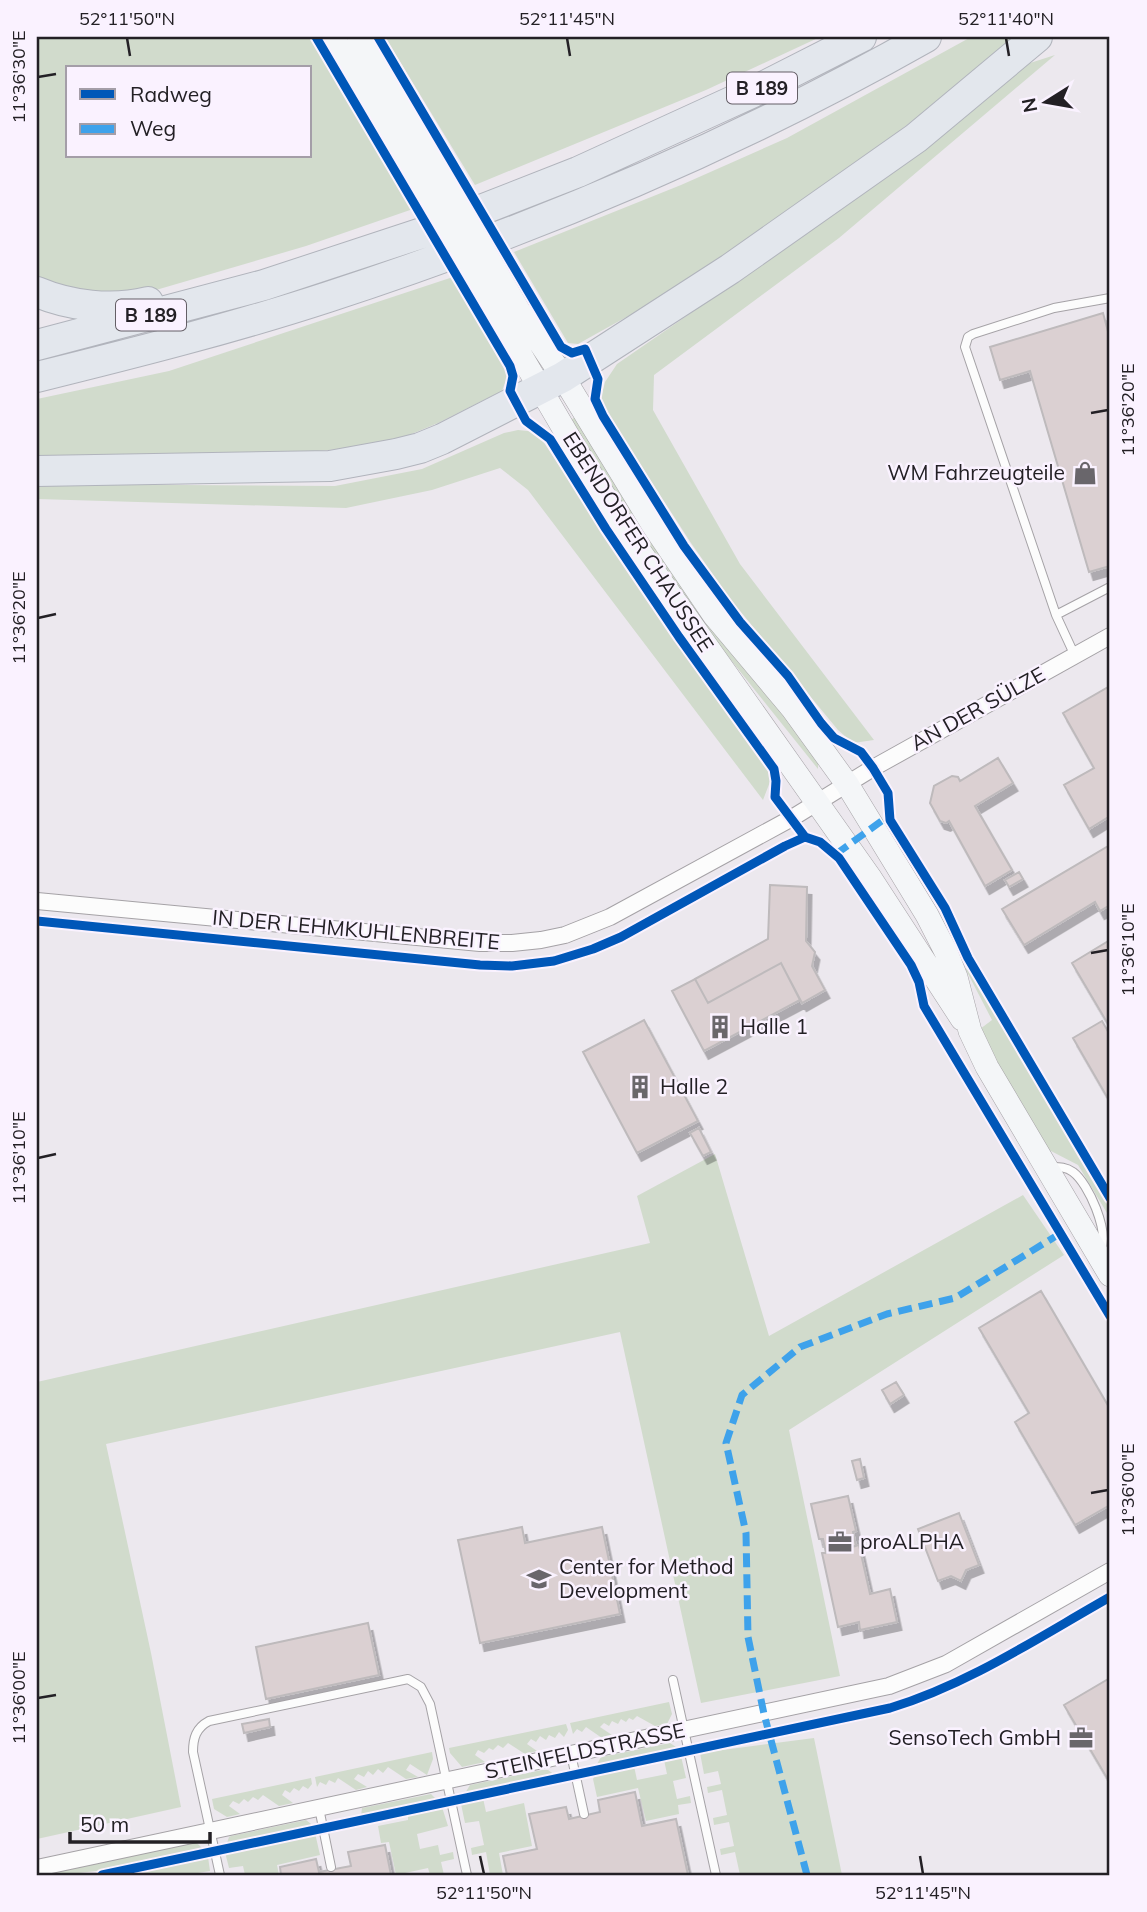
<svg xmlns="http://www.w3.org/2000/svg" width="1147" height="1912" viewBox="0 0 1147 1912" font-family="Mulish,sans-serif">
  <defs>
    <filter id="shadow"><feDropShadow dx="4.5" dy="8" stdDeviation="0" flood-color="#0004"/></filter>
  </defs>
  <rect width="100%" height="100%" fill="#ece8ee"/>
  <path fill="#d1dbcc" fill-rule="evenodd" d="M37,37h274l102,172 -107,37 -150,44 -49,6 -70,-16zM68,68h242v88h-242z
    M385,37h435l-114,53 -231,95z
    M971,37h47c-115,92 -234,187 -361,263 -26,15 -53,29 -79,44l-10,-1 -54,-91 167,-67 106,-47z
    M1055,55l-216,183 -185,137 -1,35 87,154 134,176 -21,3 -15,-13 -107,-130 -40,-57 -91,-141 5,-20 12,-18 232,-160 178,-140z
    M453,277l55,98 -6,16 -64,32 -36,15 -52,10 -53,5 -260,6v-60l132,-28z
    M576,416l242,345v8l-123,-154 -36,-52 -89,-142z
    M518,430l19,2 108,164 128,178 -10,26 -235,-310 -28,-22 -68,22 -86,18 -309,-9v-15l298,2 87,-17 82,-36z
    M965,968l8,5 8,12 120,203 9,17v13l-32,-53 -29,-15 -45,-73 -24,-48 12,-9z
    M715,1154l54,182 254,-141 41,60 -275,175 51,246 -139,27 -81,-371 -514,112 45,209 30,154 -144,32v-457l613,-139 -13,-47z
    M669,1702l3,12 -5,10 -12,2 -18,-10 -4,4 -4,-2 -3,4 -5,-3 -3,5 -6,-3 -3,5 -5,-3 -4,4 12,8 -10,3 -16,-11 -4,5 -5,-3 -4,5 -3,-11z
    M566,1724l2,6 -4,7 -5,-5 -4,6 -6,-3 -3,5 -6,-4 -4,6 -5,-3 -4,5 10,7 -12,3 -17,-11 -5,5 -5,-3 -5,5 -4,-2 -5,5 -6,-3 -3,5 10,7 -23,5 -12,-14 -1,-5z
    M814,1738l28,137h-102l-5,-23 -14,3 -1,-6 14,-3 -5,-24 -15,3 -1,-7 14,-3 -5,-25 -14,3 -1,-6 14,-3 -3,-13 -14,3 -4,-21z
    M670,1743l9,6 -83,17 5,-9z
    M432,1752l1,7 -6,16 -17,-11 -4,6 12,7 -12,2 -18,-12 -5,6 -5,-4 -5,6 -5,-4 -4,6 -6,-3 -4,5 13,8 -11,3 -18,-12 -3,5 -6,-3 -3,5 -6,-3 -3,5 -2,-10z
    M681,1756l5,22 -13,3 4,18 13,-3 1,7 -13,2 1,9 -33,7 -8,-33 -41,9 -4,-18 2,-4 39,-9 3,14 30,-6 -3,-14z
    M542,1770h6l7,5 -91,20 6,-10z
    M311,1778l1,6 -4,5 -5,-3 -4,5 -5,-3 -4,5 -5,-3 -3,5 11,8 -14,3 -16,-11 -5,5 -5,-3 -5,5 -4,-3 -5,5 -6,-3 -4,5 11,8 -13,3 -13,-8 -2,-10z
    M431,1794l6,6 -76,16 1,-8z
    M483,1798l3,14 38,-9 8,43 -33,7 4,22h-13l-4,-23 -14,3 -1,-7 13,-3 -5,-24 -14,2 -4,-19z
    M442,1807l6,19 -31,8 3,15 18,-4 2,10 13,-3 1,7 -13,3 3,13h-14l-2,-7 -32,7 -7,-33 -8,1 -3,-17 30,-6v-6z
    M306,1820l9,7 -89,19 3,-9 2,-1z
    M315,1833l5,22 -43,10 2,10h-34l-2,-9 -14,2 -4,-16z
    M196,1842l6,6c-54,13 -103,27 -159,27z
    M208,1857l2,14 -12,2v2h-78z"/>
  <path fill="#dbd0d2" stroke="#bebabc" stroke-width="2" filter="url(#shadow)" d="M1103,313l7,26v227l-21,6 -59,-201 -30,9 -10,-33z
    M1110,686v130l-21,13 -25,-44 30,-17 -31,-55z
    M998,758l15,25 -38,23 37,64 -27,16 -36,-65 -3,2 -6,-2 -10,-18 4,-17 18,-10 6,1 2,4z
    M1110,845v60l-10,6 -5,-9 -71,43 -22,-36z
    M1019,872l4,7 -14,8 -4,-7z
    M770,885l37,2 -1,54 9,11 -3,14 13,24 -23,13 -21,-40 -73,40 -13,-24 73,-40z
    M1110,940v82l-2,2 -36,-61z
    M781,963l19,37 -96,51 -32,-60 23,-12 13,24z
    M644,1020l54,101 -61,32 -54,-101z
    M1102,1021l8,14v67l-37,-64z
    M699,1128l12,24 -8,4 -13,-23z
    M1041,1291l69,118v96l-35,20 -60,-103 14,-9 -50,-85z
    M896,1382l8,13 -14,9 -8,-14z
    M860,1459l4,19 -7,2 -5,-19z
    M848,1496l8,35 -3,1 3,14 -30,7 -3,-14h-4l-8,-35z
    M959,1513l20,52 -13,5 -5,11 -10,-5 -13,5 -20,-52z
    M522,1527l3,16 77,-16 18,87 -140,29 -22,-103z
    M859,1545l11,49 20,-5 7,33 -37,8 -1,-8 -21,5 -16,-74z
    M368,1623l11,52 -113,24 -10,-52z
    M1110,1678v105l-46,-78z
    M269,1719l1,8 -26,6 -2,-9z
    M635,1792l7,34 34,-7 12,56h-181l-4,-19 34,-7 -8,-35 37,-7 3,12 31,-7 -2,-12z
    M385,1845l6,30h-110l-1,-8 36,-8 3,13 32,-6 -3,-14z"/>
  <g fill="none" stroke-linecap="round" stroke-linejoin="round">
    <g stroke="#a5a2a6" stroke-width="10">
      <path id="lane" d="M1056,615l54,-28
        M1075,656l-19,-41 -91,-268 3,-10 5,-3 81,-26 56,-10
        M1052,1167c8,0 14,0 21,5 16,12 36,59 28,78
        M673,1680l43,195
        M571,1754l13,60
        M319,1808l12,59
        M220,1875l-27,-123c0,-14 3,-24 16,-31l199,-42 13,8 9,17 37,171"/>
    </g>
    <g stroke="#a5a2a6" stroke-width="18">
      <path id="street" d="M37,901l443,42h32l29,-3 24,-5 45,-18 182,-99 81,-50 237,-132
        M37,1868l852,-182 57,-22 164,-93"/>
    </g>
    <g stroke="#a5a2a6" stroke-width="24">
      <path id="secondary" d="M333,37l67,114
        M359,37l62,106
        M519,311l44,66 90,148 61,90 78,93 55,76 80,131 19,37 10,25 14,54 17,36 123,208
        M499,318l89,152 50,79 233,330 91,140"/>
    </g>
    <g stroke="#b1b4bc" stroke-width="32">
      <path id="highway" d="M37,292c33,14 75,19 111,10
        M37,345l227,-60 158,-52 156,-61 175,-80 108,-55
        M37,377c97,-24 196,-49 291,-80 206,-67 409,-153 598,-260
        M37,471l293,-5 66,-12 24,-6 22,-9 121,-62 167,-108 186,-131 121,-101"/>
    </g>
    <use href="#lane" stroke="#fcfcfc" stroke-width="8"/>
    <use href="#street" stroke="#fcfcfc" stroke-width="16"/>
    <use href="#secondary" stroke="#f4f6f8" stroke-width="23"/>
    <use href="#highway" stroke="#e3e7ed" stroke-width="30"/>
    <g stroke="#a5a2a6" stroke-width="24" stroke-linecap="butt">
      <path id="secondary-bridge" d="M421,143l98,168
        M400,151l99,167"/>
    </g>
    <use href="#secondary-bridge" stroke="#f4f6f8" stroke-width="23"/>
    <path stroke="#3ea2eb" stroke-width="7" stroke-dasharray="14 7" stroke-linecap="butt" d="M836,854l47,-34h7
      M807,1875l-43,-161 -16,-77 -2,-104 -20,-90 16,-48 58,-48 87,-33 68,-16 106,-65"/>
    <g stroke="#faf2ff" stroke-width="13">
      <path id="cycleway" d="M316,37l194,329 3,10 -3,15 16,30 24,18 56,90 73,108 95,132 2,12 -1,16 30,40 15,5 19,16 72,107 8,17 5,24 186,310
        M378,37l183,310 11,6 13,-4 13,30 -3,20 8,17 81,130 56,76 48,54 33,47 13,15 27,14 12,16 15,25 2,27 55,88 23,50 142,240
        M37,921l443,44 32,1 42,-5 39,-12 28,-12 164,-91 20,-9
        M102,1875l788,-167c79,-24 149,-71 220,-111"/>
    </g>
    <use href="#cycleway" stroke="#0057b8" stroke-width="9"/>
  </g>
  <path fill="none" stroke="#232025" stroke-width="2.5" d="M127,38l3,18M567,38l3,18M1006,38l3,18M38,77l18,-3M1091,413l17,-3M38,618l18,-4M1091,953l17,-3M38,1158l18,-4M1091,1493l17,-3M38,1698l18,-3M480,1856l4,18M920,1856l3,18"/>
  <defs>
    <g id="shop-bare" transform="scale(1.89)"><path d="M-5-2.5h2.3a2.7 3.5 0 0 1 5.4 0H5L5.5 6h-11ZM-1.5-2.5h3a1.5 2.3 0 0 0-3 0Z" fill="#69666b" stroke="#faf2ff" stroke-width="2.5" paint-order="stroke"/></g>
    <g id="building-bare" transform="scale(1.89)"><path d="M-4-6H4V6H1V3H-1V6H-4ZM-2.5-4.3h1.7v1.8h-1.7ZM.8-4.3h1.7v1.8H.8ZM-2.5-1h1.7V.8h-1.7ZM.8-1h1.7V.8H.8Z" fill="#69666b" stroke="#faf2ff" stroke-width="2.5" paint-order="stroke"/></g>
    <g id="office-bare" transform="scale(1.89)"><path d="M-6-3h4V-5.5h4V-3h4V5H-6ZM-1-4.5V-3h2v-1.5ZM-6 0V1H6V0Z" fill="#69666b" stroke="#faf2ff" stroke-width="2.5" paint-order="stroke"/></g>
    <g id="university-bare" transform="scale(1.89)"><path d="M0-5L7-2L0 1L-7-2ZM-4 1L0 2.5L4 1V4Q0 6-4 4Z" fill="#69666b" stroke="#faf2ff" stroke-width="2.5" paint-order="stroke"/></g>
  </defs>
  <g fill-rule="evenodd">
    <use href="#shop-bare" x="1085" y="473"/>
    <use href="#building-bare" x="720" y="1027"/>
    <use href="#building-bare" x="640" y="1087"/>
    <use href="#office-bare" x="840" y="1542"/>
    <use href="#university-bare" x="539" y="1579"/>
    <use href="#office-bare" x="1081" y="1738"/>
  </g>
  <g text-anchor="middle" stroke-width="5" stroke-linejoin="round" paint-order="stroke">
    <g fill="#faf2ff" stroke="#645f66" stroke-width="2">
      <rect x="727" y="72.5" width="70" height="31" rx="5"/>
      <rect x="116" y="299.5" width="70" height="31" rx="5"/>
    </g>
    <g font-size="19" font-weight="bold" fill="#232025">
      <text x="762" y="95">B 189</text>
      <text x="151" y="322">B 189</text>
    </g>
    <g font-size="21" fill="#232025" stroke="#faf2ff" text-anchor="start">
      <text x="1065" y="480" text-anchor="end">WM Fahrzeugteile</text>
      <text x="740" y="1034">Halle 1</text>
      <text x="660" y="1094">Halle 2</text>
      <text x="860" y="1549">proALPHA</text>
      <text x="559" y="1574">Center for Method<tspan x="559" dy="24">Development</tspan></text>
      <text x="1061" y="1745" text-anchor="end">SensoTech GmbH</text>
    </g>
    <g font-size="21" fill="#232025" stroke="#faf2ff">
      <text transform="translate(638 542) rotate(57)" y="7">EBENDORFER CHAUSSEE</text>
      <text transform="translate(978 709) rotate(-29)" y="7">AN DER SÜLZE</text>
      <text transform="translate(356 930) rotate(5)" y="7">IN DER LEHMKUHLENBREITE</text>
      <text transform="translate(585 1751) rotate(-12)" y="7">STEINFELDSTRASSE</text>
    </g>
  </g>
  <rect width="1147" height="1912" fill="none" stroke="#faf2ff" stroke-width="77"/>
  <rect x="66" y="66" width="245" height="91" fill="#faf2ff" stroke="#a49ea8" stroke-width="2"/>
  <rect x="80" y="89" width="35" height="10" fill="#0057b8" stroke="#a49ea8" stroke-width="2"/>
  <text x="130" y="102" font-size="21" fill="#232025">Radweg</text>
  <rect x="80" y="124" width="35" height="10" fill="#3ea2eb" stroke="#a49ea8" stroke-width="2"/>
  <text x="130" y="136" font-size="21" fill="#232025">Weg</text>
  <g transform="translate(1046 102) rotate(259)" stroke="#faf2ff" stroke-width="5" paint-order="stroke">
  <path d="M0-5L12 26L0 18L-12 26Z" fill="#232025"/>
  <text y="-10" font-size="19" font-weight="bold" text-anchor="middle" fill="#232025">N</text>
  </g>
  <path d="M70 1832v10h140v-10" fill="none" stroke="#232025" stroke-width="3.5"/>
  <text x="80" y="1832" font-size="21" fill="#232025" stroke="#faf2ff" stroke-width="5" paint-order="stroke">50 m</text>
  <rect x="38" y="38" width="1070" height="1836" fill="none" stroke="#232025" stroke-width="2.5"/>
  <g font-size="18" text-anchor="middle" fill="#232025">
    <text x="127" y="25">52°11'50"N</text>
    <text x="567" y="25">52°11'45"N</text>
    <text x="1006" y="25">52°11'40"N</text>
    <text transform="translate(19 77) rotate(-90)" y="6">11°36'30"E</text>
    <text transform="translate(1128 410) rotate(-90)" y="6">11°36'20"E</text>
    <text transform="translate(19 618) rotate(-90)" y="6">11°36'20"E</text>
    <text transform="translate(1128 950) rotate(-90)" y="6">11°36'10"E</text>
    <text transform="translate(19 1158) rotate(-90)" y="6">11°36'10"E</text>
    <text transform="translate(1128 1490) rotate(-90)" y="6">11°36'00"E</text>
    <text transform="translate(19 1698) rotate(-90)" y="6">11°36'00"E</text>
    <text x="484" y="1899">52°11'50"N</text>
    <text x="923" y="1899">52°11'45"N</text>
  </g>
</svg>
